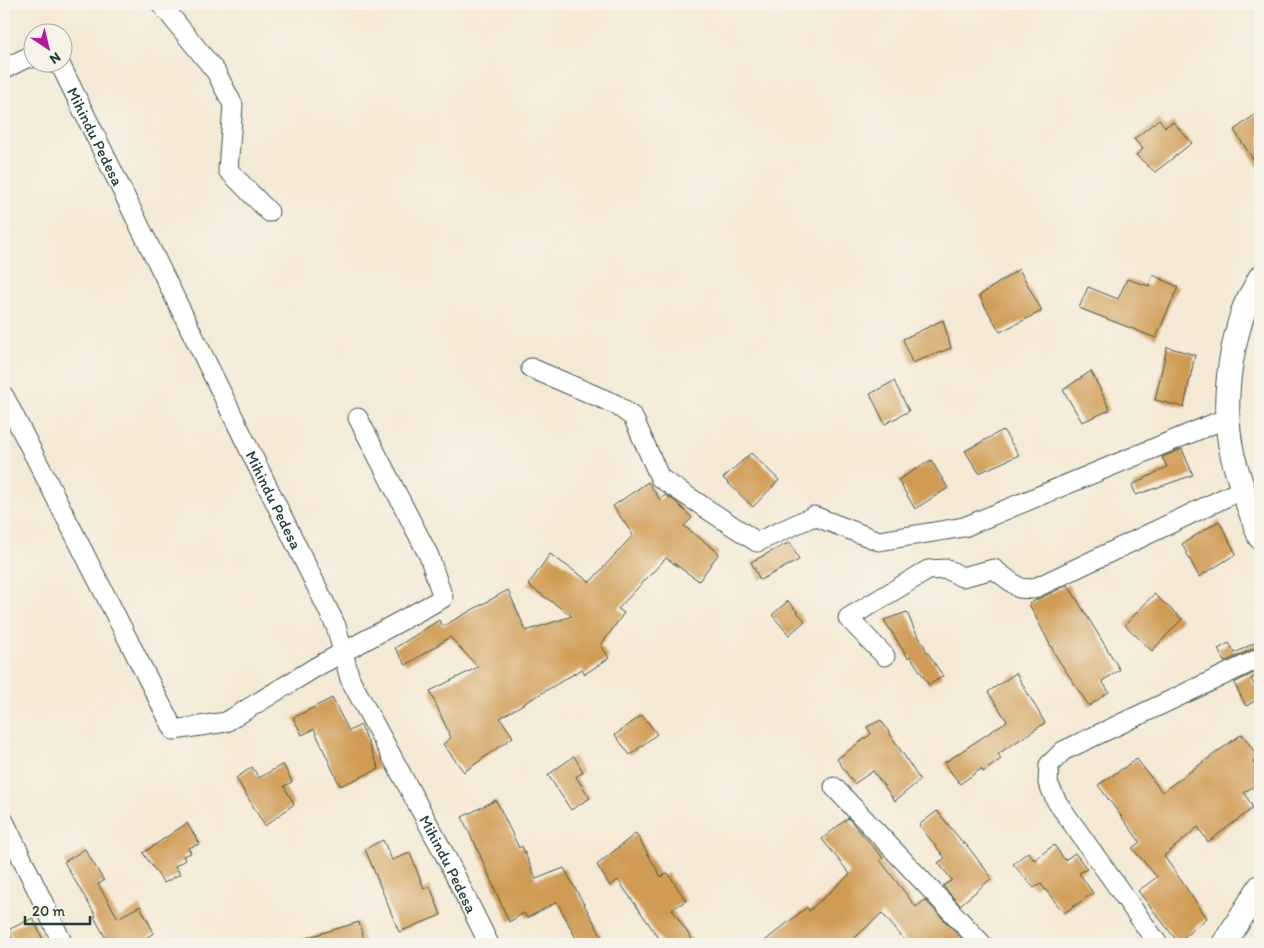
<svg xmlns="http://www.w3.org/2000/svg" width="1264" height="948" viewBox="0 0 1264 948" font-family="Itim,sans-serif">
  <rect width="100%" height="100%" fill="#f7f3e8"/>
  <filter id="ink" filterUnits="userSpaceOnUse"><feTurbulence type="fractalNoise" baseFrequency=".02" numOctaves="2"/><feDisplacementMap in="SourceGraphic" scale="10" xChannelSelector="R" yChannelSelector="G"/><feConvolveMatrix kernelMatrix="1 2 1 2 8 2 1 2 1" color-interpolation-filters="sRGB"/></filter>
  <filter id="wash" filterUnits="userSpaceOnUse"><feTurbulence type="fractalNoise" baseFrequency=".0096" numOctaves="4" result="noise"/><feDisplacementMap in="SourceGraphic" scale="20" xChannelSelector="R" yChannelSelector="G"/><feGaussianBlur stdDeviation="1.12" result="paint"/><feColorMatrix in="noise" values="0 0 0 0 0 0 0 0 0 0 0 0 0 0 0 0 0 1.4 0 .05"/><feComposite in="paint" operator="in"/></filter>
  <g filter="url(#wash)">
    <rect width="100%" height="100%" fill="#f4e9d5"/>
    <g id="blocks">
      <path fill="#d09c54" d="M1260,111v59l-26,-40z
        M1159,119l6,8 8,-5 19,21 -37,29 -19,-17 7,-6 -9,-10z
        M1019,269l23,42 -42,21 -21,-36z
        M1153,275l25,12 -22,51 -77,-30 9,-21 30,12 9,-20 22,7z
        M943,320l8,28 -39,15 -9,-24z
        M1167,347l28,8 -11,52 -29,-7z
        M1091,371l19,39 -28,12 -19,-32z
        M894,381l15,30 -24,13 -15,-30z
        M1003,430l16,25 -40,18 -14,-22z
        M1182,449l11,26 -57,20 -4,-10 35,-18 -5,-10z
        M751,453l28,27 -26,27 -30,-29z
        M931,460l17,28 -33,21 -17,-29z
        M648,482l12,18 5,-5 10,6 17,17 -8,8 35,27 -20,28 -33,-23 -48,51 6,4 -23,32 8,13 -24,16 -3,-5 -82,49 13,19 -49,35 -21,-28 8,-6 -21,-47 48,-24 -28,-30 -44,28 -11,-17 44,-28 4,6 65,-36 18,41 46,-15 -44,-31 22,-31 40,28 43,-47 -20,-29z
        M1219,521l17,33 -37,23 -17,-33z
        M790,542l9,18 -39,20 -9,-18z
        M1068,585l52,85 -18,11 7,11 -20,14 -33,-50 -27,-52 7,-4z
        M1154,594l28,25 -30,32 -27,-26z
        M788,601l17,20 -16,14 -17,-20z
        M907,612l7,17 11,18h-1l19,29 -14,9 -19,-29 -2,2 -24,-38z
        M1260,640v7l-5,1 -31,14 -6,-13 11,-6 6,10z
        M1260,670v3l-9,6 9,15v4l-14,8 -12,-23z
        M1016,673l29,50 -47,31 3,5 -18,13 -2,-3 -21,15 -16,-21 63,-42 -19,-29z
        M332,698l17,33 12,-6 18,44 -39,17 -26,-57 -12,6 -9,-17z
        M642,715l15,19 -27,21 -15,-20z
        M881,720l39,60 -25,21 -22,-30 -19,13 -17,-25 34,-25 -4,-7z
        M1242,734l17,24 -6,4 7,10v11l-16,9 9,16 -45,34 -10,-15 -34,29 43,62 -29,24 -40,-51 19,-14 -25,-29 8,-6 -42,-57 39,-26 25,33z
        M574,756l9,16 -7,5 14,21 -19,12 -23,-35z
        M283,764l9,18 -8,4 10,18 -29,22 -29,-48 16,-11 7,11z
        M496,800l23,48 3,-2 14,33 28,-11 38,69 -13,7h-10l-22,-42 -30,16 -3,-5 -15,9 -35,-81h-1l-11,-24z
        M937,811l27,33 1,-1 27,35 -32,27 -17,-19 9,-6 -14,-17 7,-5 -26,-33z
        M848,818l35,40 -3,2 36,47 9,-7 42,44h-59l-26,-31 -34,31h-87l46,-37 2,4 41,-37 -28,-35z
        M187,823l13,21 -12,4 3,5 -8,3 2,4 -10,6 5,8 -16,9 -21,-30z
        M636,833l25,44 7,-4 18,28 -14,8 23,35h-32l-45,-64 -8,6 -13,-21z
        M383,840l9,20 18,-7 14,36 6,-3 11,29 -42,17 -34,-83z
        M1054,845l11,15 10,-7 12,16 -8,4 14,20 -29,20 -23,-29 -7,4 -21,-24 15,-12 6,8z
        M85,849l19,32 -6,3 20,34 22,-12 14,27 -18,11h-27l-15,-27 2,-1 -32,-54z
        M33,918l12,26h-30l-7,-14z
        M359,922l6,22h-66v-4z"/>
    </g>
  </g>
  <g filter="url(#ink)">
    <use href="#blocks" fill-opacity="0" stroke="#3f574c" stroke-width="1"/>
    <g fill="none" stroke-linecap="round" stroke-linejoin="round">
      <g stroke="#3f574c" stroke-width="21">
        <g id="minor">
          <path d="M161,4l55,68 17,33 -5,65 41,42"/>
          <path id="s1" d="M50,62l11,4 275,560 14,53 96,178 43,87"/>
          <path d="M4,69l24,-12 4,1"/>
          <path d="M531,368l84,36 18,13 27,61 97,64 57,-26 65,25 85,-14 263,-109"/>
          <path d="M4,396l170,334 52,-8 90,-55 127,-69 -14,-42 -71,-138"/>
          <path d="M885,656l-37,-38 80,-48 19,-1 15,8 32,-8 25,19 14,1 210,-100"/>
          <path d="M834,787l148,157"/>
          <path d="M4,821l59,123"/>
          <path d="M1158,944l-101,-142 -9,-19 1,-18 14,-14 197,-93"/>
        </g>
      </g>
      <g stroke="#3f574c" stroke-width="26">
        <path id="tertiary" d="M1260,278c-5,11 -13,22 -17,34 -14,45 -21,95 -11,141 7,29 18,56 28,84
          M1224,944l36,-57"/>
      </g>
      <use href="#minor" stroke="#fff" stroke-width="19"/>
      <use href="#tertiary" stroke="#fff" stroke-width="24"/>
    </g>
  </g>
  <g text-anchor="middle" stroke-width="4" stroke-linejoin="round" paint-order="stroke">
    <g font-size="16" fill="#1f3d34" stroke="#f7f3e8">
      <text dy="6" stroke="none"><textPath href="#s1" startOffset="90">Mihindu Pedesa</textPath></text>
      <text dy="6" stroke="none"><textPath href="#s1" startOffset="495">Mihindu Pedesa</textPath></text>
      <text dy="6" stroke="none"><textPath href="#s1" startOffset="900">Mihindu Pedesa</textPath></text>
    </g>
  </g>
  <rect width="1264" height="948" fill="none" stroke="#f7f3e8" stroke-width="20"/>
  <g transform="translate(48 48) rotate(145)"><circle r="24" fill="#f7f3e8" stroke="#a1aaa0"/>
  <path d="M0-4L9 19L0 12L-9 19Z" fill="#b5179e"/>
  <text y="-8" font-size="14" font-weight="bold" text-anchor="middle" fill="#1f3d34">N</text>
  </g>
  <path d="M25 916v8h65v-8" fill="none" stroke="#1f3d34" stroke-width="2.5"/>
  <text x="32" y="916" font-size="15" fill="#1f3d34" stroke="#f7f3e8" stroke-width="4" paint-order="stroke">20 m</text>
</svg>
